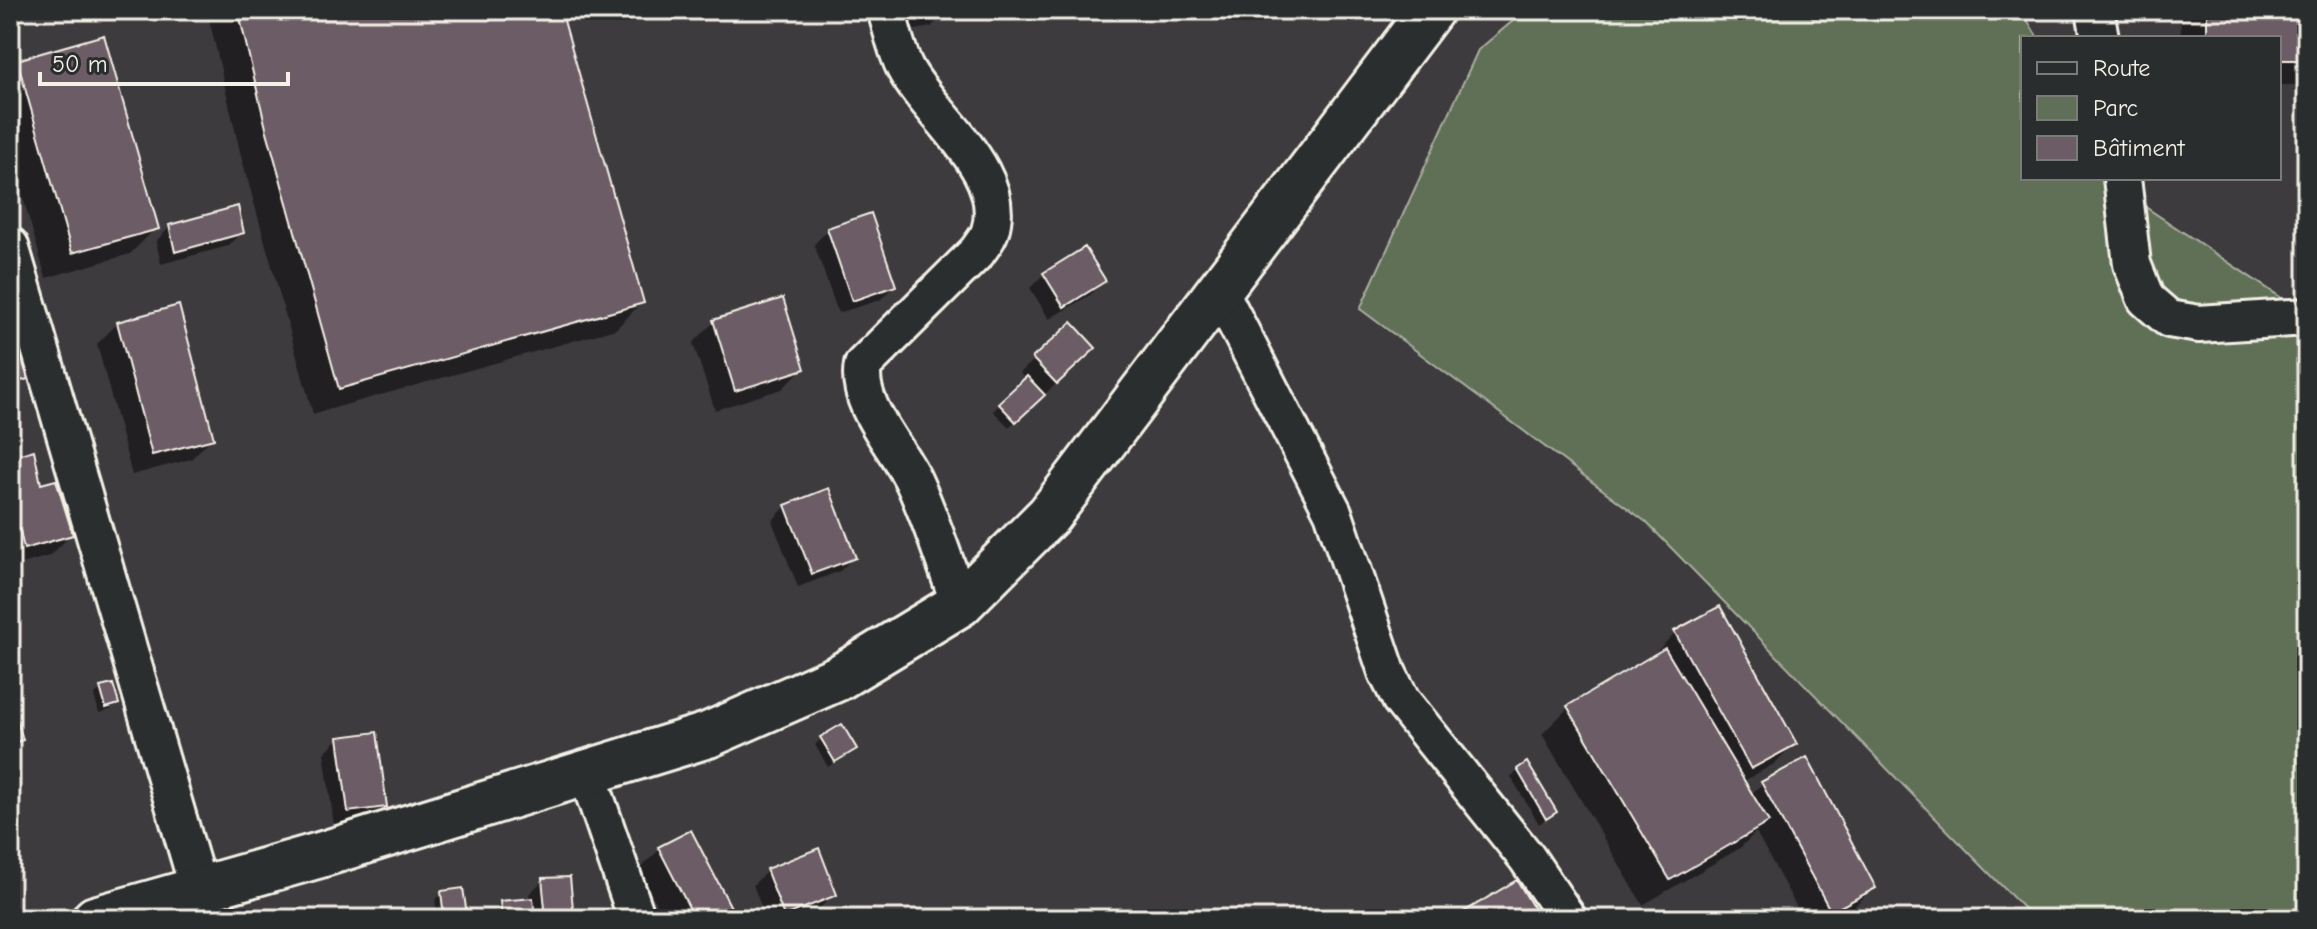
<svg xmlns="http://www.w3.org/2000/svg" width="2317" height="929" viewBox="0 0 2317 929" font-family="'Comic Neue',sans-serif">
  <rect width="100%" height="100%" fill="#3e3b3e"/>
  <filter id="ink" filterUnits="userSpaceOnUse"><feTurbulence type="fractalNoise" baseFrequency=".0125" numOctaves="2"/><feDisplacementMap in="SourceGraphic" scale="16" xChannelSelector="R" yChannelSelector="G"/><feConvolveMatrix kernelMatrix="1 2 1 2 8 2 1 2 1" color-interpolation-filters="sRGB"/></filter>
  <g filter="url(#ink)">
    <path fill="#606f57" stroke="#aab0a0" stroke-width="2" d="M1526,10h495l17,28h-15v140h100l15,24 169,113v604h-273l-388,-397 -286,-213 118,-259z"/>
    <path fill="#0007" d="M207,10h352l83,292 -26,27 -303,85 -72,-258z
      M889,10h56v3l-14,14 -37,7z
      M2180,10h127v75h-28v-47h-98z
      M18,62l138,166 -26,26 -84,24 -36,-126v-82z
      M170,227l72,5 -14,14 -67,18 -5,-23z
      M828,230l66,56 -14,14 -42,13 -24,-69z
      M1044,274l60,7 -14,14 -41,24 -19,-31z
      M714,322l89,46 -21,21 -67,21 -22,-67z
      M118,323l94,115 -21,21 -59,16 -35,-131z
      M10,336l16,42 -7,7 -9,3z
      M1034,360l46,2 -71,65 -16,-16 33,-31 -6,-7z
      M10,459l29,27 32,49 -21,21 -40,11z
      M786,506l68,51 -14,14 -42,16 -26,-66z
      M1675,633l119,111 -20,20 -32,18 8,13 12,-11 112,103 -21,21 -20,11h-30l-47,-87 -16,16 -97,57 -101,-171 26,-26 88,-52 -1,-3z
      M101,689l16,14 -7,7 -11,3 -5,-17z
      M338,739l47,67 -14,14 -37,5 -10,-72z
      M821,739l34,9 -27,19 -13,-22z
      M1518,771l37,41 -16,12 -28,-47z
      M660,849l74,70h-70l-25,-50z
      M767,871l67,23 -14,14 -27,11h-27l-13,-34z
      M543,880l29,39h-85l14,-16 29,-2 -1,-7z
      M442,893l23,21 -5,5h-22l-3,-19z"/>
    <path fill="#6c5c65" stroke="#f4f1e8" stroke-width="2" d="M238,10h323l83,293 -305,86 -73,-261z
      M905,10h42v3l-40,8z
      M2207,10h100v50h-28v-22h-72z
      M104,35l55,194 -87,24 -55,-193z
      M238,206l6,27 -69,19 -6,-27z
      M871,213l25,73 -44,15 -25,-73z
      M1085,247l21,34 -42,26 -21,-34z
      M783,298l22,71 -70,22 -22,-71z
      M179,305l35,134 -62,16 -35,-133z
      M1072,322l24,26 -39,36 -25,-26z
      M14,333l14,46 -15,4 -3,-12v-37z
      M1027,376l18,19 -29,27 -18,-19z
      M34,450l7,34 15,-4 17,55 -49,14 -5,-22 -9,2v-72z
      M829,488l27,70 -44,16 -27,-69z
      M1720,606l77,138 -46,25 -77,-138z
      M1665,648l104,174 -99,58 -103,-174z
      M113,684l6,20 -13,4 -6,-21z
      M10,696l13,44 -13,4z
      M842,724l15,25 -22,13 -15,-25z
      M377,732l10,75 -39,5 -10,-75z
      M1807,757l69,131 -45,24 -70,-130z
      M1527,762l30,50 -11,7 -29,-50z
      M691,830l46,89h-42l-37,-72z
      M819,848l18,47 -53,21 -18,-47z
      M570,877l4,42h-28l-4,-41z
      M1517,880l23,39h-88z
      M463,888l4,27 -23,3 -3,-27z
      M533,898l2,21h-33l-2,-18z
      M233,915v4h-31v-2z"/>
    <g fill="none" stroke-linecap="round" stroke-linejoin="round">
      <g stroke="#f4f1e8" stroke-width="42">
        <path id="minor" d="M886,10c6,19 10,40 19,58 25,48 104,103 85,163 -2,7 -9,15 -13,21l-114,113c-8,40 35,82 51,117 18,39 31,82 46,122
          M2095,10l5,28
          M2122,178l10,86 14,35 23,20 30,5 108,-7
          M10,246l189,644
          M1219,290l114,222 54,160 14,28 126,158 41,61
          M587,773l50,146"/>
      </g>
      <g stroke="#f4f1e8" stroke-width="50">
        <path id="secondary" d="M95,919l225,-64 388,-120 130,-57 122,-74 89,-89 382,-505"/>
      </g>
      <use href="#minor" stroke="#2a2d2e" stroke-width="36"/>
      <use href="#secondary" stroke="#2a2d2e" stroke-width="44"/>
    </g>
  </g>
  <rect width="2317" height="929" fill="none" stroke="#2a2d2e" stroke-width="40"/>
  <rect x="20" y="20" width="2277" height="889" fill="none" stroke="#f4f1e8" stroke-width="3" filter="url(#ink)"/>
  <rect x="2021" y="36" width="260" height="144" fill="#2a2d2e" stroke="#7b7b78" stroke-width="2"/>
  <rect x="2037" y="62" width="40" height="12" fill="#2a2d2e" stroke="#7b7b78" stroke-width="2"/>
  <text x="2093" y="76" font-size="24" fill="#f4f1e8">Route</text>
  <rect x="2037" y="96" width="40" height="24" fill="#606f57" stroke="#7b7b78" stroke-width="2"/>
  <text x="2093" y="116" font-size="24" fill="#f4f1e8">Parc</text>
  <rect x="2037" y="136" width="40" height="24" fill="#6c5c65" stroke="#7b7b78" stroke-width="2"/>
  <text x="2093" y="156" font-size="24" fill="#f4f1e8">Bâtiment</text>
  <path d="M40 72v12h248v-12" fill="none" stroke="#f4f1e8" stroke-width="4"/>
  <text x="52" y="72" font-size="24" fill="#f4f1e8" stroke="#2a2d2e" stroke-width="6" paint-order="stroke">50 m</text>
</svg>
